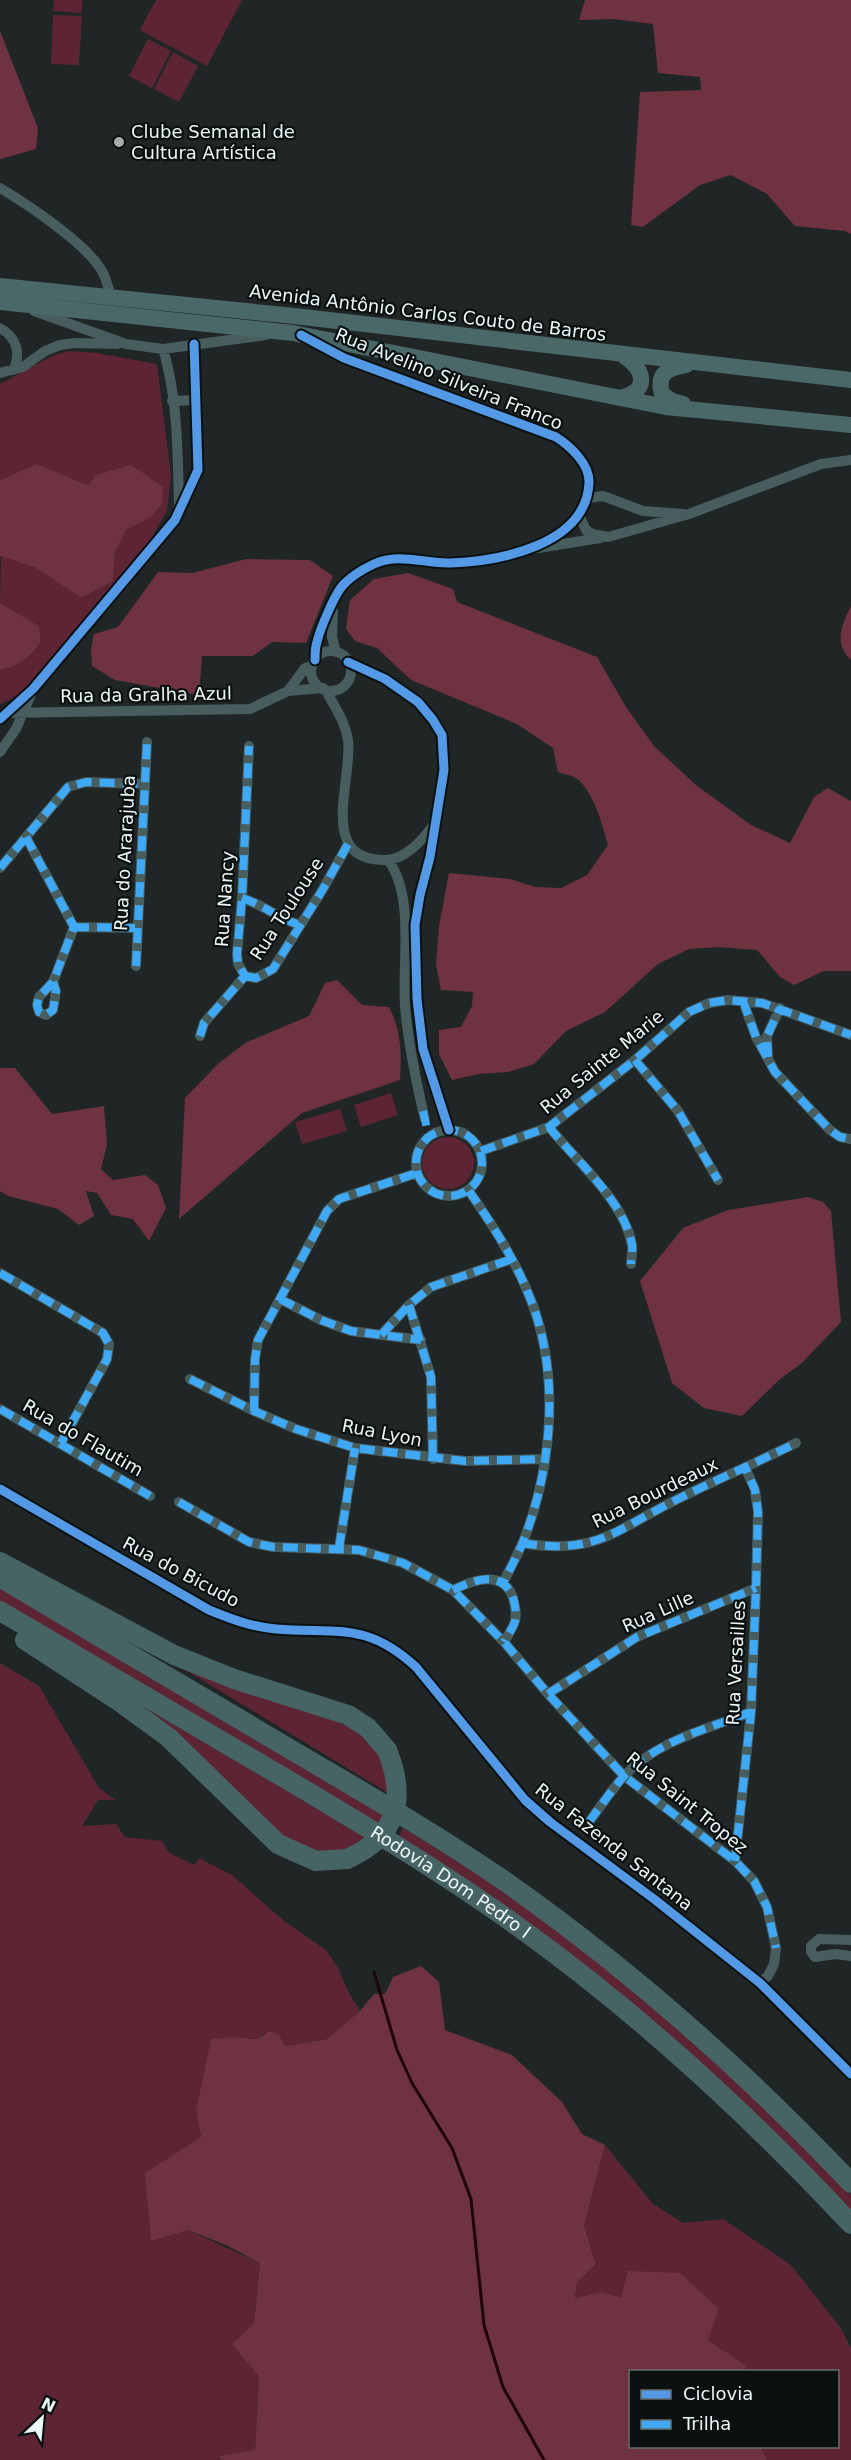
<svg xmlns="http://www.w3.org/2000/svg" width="851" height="2460" viewBox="0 0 851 2460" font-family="'DejaVu Sans',sans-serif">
  <rect width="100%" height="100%" fill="#202626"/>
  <path fill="#5d2534" d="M54,0h28v13l-29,-2z
    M156,0h86l-35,66 -67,-36z
    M53,15l29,1 -3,49 -28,-1z
    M148,39l23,12 -19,37 -23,-12z
    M173,52l25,14 -19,36 -25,-13z
    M68,351l29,2 60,11 14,112 -4,35 -16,28 -121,145 -15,13 -15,7v-34c19,-3 30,-13 41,-28l-2,-16 -39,-23 1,-47 35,12 47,30 30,-17c1,-15 1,-42 15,-52 14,-10 21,-10 34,-25l-74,-19 -51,-21 -37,16v-96l52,-28z
    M391,1093l7,22 -37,12 -7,-22z
    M340,1109l7,22 -45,13 -7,-22z
    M422 1163a26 26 0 1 1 52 0a26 26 0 1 1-52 0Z
    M0,1587l386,228 -7,12 -379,-223z
    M155,1654l201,75 25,25 9,40 -201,-122z
    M0,1663l39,23 60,102 16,12h-17l-16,26 34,-2 9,13 37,4 7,12 26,12 4,-7 33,17 52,46 42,29 11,16 13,29 10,16 -33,28 -43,7 -20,-13 -6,6 -22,-2 -40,74 5,26 -13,93 72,33 -6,60 -22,21 27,33 -4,74 -37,6 4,3h-222z
    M125,1696l244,143 -9,6 -34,9 -36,-12z
    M403,1828c36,22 72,44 107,68 123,83 239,191 341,299v20l-57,-60 -396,-317z
    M605,2145l48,59 30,19 40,-4 68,46 49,62 11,21v112h-84l-6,-13 77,-1v-74l-95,-1 4,-5 -39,-26 -87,-41 -19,-7 -27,6 2,-15 19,-19 -12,-38z"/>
  <path fill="#6e3241" d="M585,0h266v234l-6,-3 -50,-5 -28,-32 -36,-19 -31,10 -57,42 -12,-2 9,-133 61,-2 -1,-13 -42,-4 -5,-49 -39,-5 -35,1z
    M0,31l38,97 -2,21 -36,10z
    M37,464l51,21 8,-10 35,-10 32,22 -1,17 -11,13 -25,13 -11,22 -2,29 -31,17 -46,-30 -35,-12 -1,1v-77z
    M246,559l64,1 23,16 -27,67 -34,-1 -19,14h-51l-3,39 -84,-15 -23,-14 -1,-17 3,-15 24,-7 40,-55 34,1z
    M408,573l45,16 4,13 140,55 29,50 28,39 42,39 55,40 39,18 24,-46 14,-9 23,13v170h-27l-30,14 -14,-8 -23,-27 -39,-3 -29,2 -31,15 -53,48 -39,19 -32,33 -26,8 -29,2 -27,6 -13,-26v-24l22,-3 11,-21 1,-14 -32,-2 -5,-26 3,-38 10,-53 61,6 25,8 26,1 26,-13 21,-30c-5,-19 -15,-55 -32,-67 -5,-3 -13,-4 -18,-6l-5,-24 -36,-24 -106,-44 -34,-32 -22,-7 -9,-12 4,-29 24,-21z
    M0,603l39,23 2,16c-11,15 -22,25 -41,28z
    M851,606v54c-18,-17 -9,-36 0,-54z
    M337,980l25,25 27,2c12,23 13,47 11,73l-98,33 -123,106 6,-121 34,-35 26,-20 64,-27 16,-33z
    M0,1068h15l37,46 52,-8 3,39 -6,24 12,11 32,-5 13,10 8,23 -17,33 -16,-22 -22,-4 -14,-22 -11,-2 8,25 -15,9 -21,-16 -50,-13 -8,-5z
    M808,1197l15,5 8,9 10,111 -39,41 -22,16 -38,37 -38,-8 -32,-25 -32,-102 43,-53 45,-18z
    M421,1966l18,16 6,48 67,25 50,47 20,32 23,11 -21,81 12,38 -19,19 -2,15 27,-6 19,6 7,-27 52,2 39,36 -11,31 39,26 -4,6h-113v74l131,1 6,13h-545l-4,-4 37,-6 4,-73 -27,-33 22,-21 6,-60 -34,-18 -38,-15 -37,11 -6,-68 56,-36 -5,-26 15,-72 25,-2 21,2 13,-8 9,4 6,11 42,-7 33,-28 14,-17h11l8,-17z"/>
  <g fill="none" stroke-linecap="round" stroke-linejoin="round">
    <path stroke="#20040b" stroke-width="3" d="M374,1972l23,78 15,33 40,65 19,51 13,126 19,62 41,73"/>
    <path stroke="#3f4545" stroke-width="10" stroke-dasharray="10 5" stroke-linecap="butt" d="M423,1111l3,13"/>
    <path stroke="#475d5e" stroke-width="10" d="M0,188c27,16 92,59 104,87 3,7 5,15 7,22
      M34,311l92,33 37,5 103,-14
      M0,328c16,9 22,25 13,42
      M312,341l32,17 212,79c14,9 34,27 33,46 -3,62 -89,78 -138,80 -26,1 -52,-11 -77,1 -11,5 -21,11 -30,20 -9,9 -24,45 -27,58 -2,5 -2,12 -2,18
      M163,349c15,49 15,109 16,161
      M0,373l23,-6 22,-16 15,-6 15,-2 43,1
      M172,401l23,-1
      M587,498l16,-2 40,15 40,3
      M579,515l7,15 6,4 16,3 81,-23 132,-50 30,-4
      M538,548l62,-10
      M333,612l-1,25 4,15
      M311 671a20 20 0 1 1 40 0a20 20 0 1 1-40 0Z
      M348,662l37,17 33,23 15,18 9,15 2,35 -14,87 -10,38 -5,30 2,74 6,50 17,57
      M326,690c8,17 19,30 22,50 5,40 -31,120 36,120 20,1 39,-20 50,-36
      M288,691l17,-23 7,-2
      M4,713l246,-4 38,-18 35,-3
      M0,719l33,-30 142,-169 23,-50 -4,-126
      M0,752l16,-23 16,-37
      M26,837l48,90 -21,55 -14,15 -2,8 2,7 7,3 7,-5 3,-19 -3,-9
      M388,860c27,36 14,102 17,146 3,36 10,70 18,105
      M0,868l68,-81 18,-5 59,2
      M242,898c22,7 35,20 58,27
      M74,927l64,1
      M136,966l11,-224
      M245,976l11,2 17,-9 50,-80 25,-45
      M743,1001l13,36 19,35 55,58 10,7 11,2
      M200,1036l4,-13 41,-47 -7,-12 -1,-10 5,-56 7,-152
      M768,1056l-1,-20 13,-28
      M635,1060l43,51 40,69
      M445,1119l4,11
      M549,1127c27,34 75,73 83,118 1,6 -1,13 -1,19
      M416 1163a33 33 0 1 1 66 0a33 33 0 1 1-66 0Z
      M481,1151l68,-24 86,-67 54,-48 20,-9 19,-3 34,3 89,32
      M469,1191c22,32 44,65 59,102 33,77 25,172 -5,249 -6,14 -13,27 -20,41
      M0,1273l103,60 6,11 -2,15 -46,84
      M280,1299l41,21 30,11 70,9
      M409,1305l22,72 2,82
      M381,1335l28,-30 22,-18 81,-28
      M190,1379l64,32 42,18 59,19 110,13 80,-2
      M0,1409l150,87
      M254,1411l1,-52 3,-19 69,-129 12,-12 78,-26
      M0,1489l209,121c22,9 43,17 67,19 61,5 90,-8 140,38l109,133 25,22 104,77 106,84 91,91
      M179,1502l70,40 24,5 86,3 44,13 50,27 51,52 44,52 76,82 111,85 19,20 13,26 9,41 -2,16 -6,12 -8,7
      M522,1543c75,13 96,-15 158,-45 38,-19 78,-36 116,-55
      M339,1548l16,-100
      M453,1590c20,-10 50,-21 60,8 2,7 4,15 2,23 -2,7 -7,14 -11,21
      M548,1694l89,-57 119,-49
      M589,1822c11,-15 22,-31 34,-45 33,-36 84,-48 128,-65
      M735,1861l16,-149 5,-124 2,-76 -3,-22 -10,-23
      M851,1940l-32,-1 -8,7v6l4,5 21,-3 15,2"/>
    <path stroke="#4b6868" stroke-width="16" d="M0,286l294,30 557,64
      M0,302l293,31 373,74 185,18
      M620,398c30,-7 25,-28 4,-42
      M683,404l-11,-3 -10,-7c-6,-21 6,-26 24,-29"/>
    <g stroke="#466464" stroke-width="20">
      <path d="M0,1562l174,93 60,24 114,36 20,13 19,22"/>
      <path d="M0,1577c98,59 196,117 295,175 71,42 143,83 211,130 125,88 240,190 345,301"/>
      <path id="s1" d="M0,1611c98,57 196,114 293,172 77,46 154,92 227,145 121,87 230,188 331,296"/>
      <path d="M25,1640l95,62 48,35 110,107 38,17 31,-2"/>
    </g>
    <path stroke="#466464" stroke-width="20" d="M347,1859c50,-22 60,-60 40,-109"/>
    <path stroke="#3fa9f5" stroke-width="8" stroke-dasharray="15 8" stroke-linecap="butt" d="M26,837l48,90 -21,55 -14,15 -2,8 2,7 7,3 7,-5 3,-19 -3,-9
      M0,868l68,-81 18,-5 59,2
      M242,898c22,7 35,20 58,27
      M74,927l64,1
      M136,966l11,-224
      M245,976l11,2 17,-9 50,-80 25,-45
      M743,1001l13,36 19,35 55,58 10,7 11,2
      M200,1036l4,-13 41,-47 -7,-12 -1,-10 5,-56 7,-152
      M768,1057l-1,-21 13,-28
      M635,1060l43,51 40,69
      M423,1111l6,26
      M549,1127c27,34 75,73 83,118 1,6 -1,13 -1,19
      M416 1163a33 33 0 1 1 66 0a33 33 0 1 1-66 0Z
      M481,1151l68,-24 86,-67 54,-48 20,-9 19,-3 34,3 89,32
      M469,1191c22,32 44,65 59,102 33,77 25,172 -5,249 -6,14 -13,27 -20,41
      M0,1273l103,60 6,11 -2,15 -46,84
      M280,1299l41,21 30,11 70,9
      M409,1305l22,72 2,82
      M381,1335l28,-30 22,-18 81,-28
      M190,1379l64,32 42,18 59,19 110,13 80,-2
      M0,1409l150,87
      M254,1411l1,-52 3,-19 69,-129 12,-12 78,-26
      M179,1502l70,40 24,5 86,3 44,13 50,27 51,52 44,52 76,82 111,85 19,20 13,26 9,41
      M522,1543c75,13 96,-15 158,-45 38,-19 78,-36 116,-55
      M339,1548l16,-100
      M453,1590c20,-10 50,-21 60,8 2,7 4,15 2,23 -2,7 -7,14 -11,21
      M548,1694l89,-57 119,-49
      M589,1822c11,-15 22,-31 34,-45 33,-36 84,-48 128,-65
      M735,1861l16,-149 5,-124 2,-76 -3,-22 -10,-23"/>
    <g stroke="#0b1111" stroke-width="13">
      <path id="cycleway" d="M301,335l43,23 212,79c14,9 34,27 33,46 -3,62 -89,78 -138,80 -26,1 -52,-11 -77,1 -11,5 -21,11 -30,20 -9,9 -24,45 -27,58 -2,5 -2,12 -2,18
        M348,662l37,17 33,23 15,18 9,15 2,35 -14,87 -10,38 -5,30 2,74 6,50 26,81
        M0,719l33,-30 142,-169 23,-50 -4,-126
        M0,1489l209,121c22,9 43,17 67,19 61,5 90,-8 140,38l109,133 25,22 104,77 106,84 91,91"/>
    </g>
    <use href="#cycleway" stroke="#5399e6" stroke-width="9"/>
  </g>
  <circle fill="#a5adad" stroke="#0b1111" stroke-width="2" cx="119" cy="142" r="6"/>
  <g text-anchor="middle" stroke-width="4.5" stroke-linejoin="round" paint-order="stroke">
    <g font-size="18" fill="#edf6f6" stroke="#0b1111" text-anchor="start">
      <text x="131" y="138">Clube Semanal de<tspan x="131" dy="21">Cultura Artística</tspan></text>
    </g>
    <g font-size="18" fill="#edf6f6" stroke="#0b1111">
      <text transform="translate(428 313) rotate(7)" y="6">Avenida Antônio Carlos Couto de Barros</text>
      <text transform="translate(449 379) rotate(22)" y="6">Rua Avelino Silveira Franco</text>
      <text transform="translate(146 695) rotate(-1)" y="6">Rua da Gralha Azul</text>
      <text transform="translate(125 853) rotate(-87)" y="6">Rua do Ararajuba</text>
      <text transform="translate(225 899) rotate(-86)" y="6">Rua Nancy</text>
      <text transform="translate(287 909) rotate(-57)" y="6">Rua Toulouse</text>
      <text transform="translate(602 1062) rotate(-39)" y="6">Rua Sainte Marie</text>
      <text transform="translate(382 1433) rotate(11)" y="6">Rua Lyon</text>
      <text transform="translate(83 1438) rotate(30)" y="6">Rua do Flautim</text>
      <text transform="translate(655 1493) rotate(-26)" y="6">Rua Bourdeaux</text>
      <text transform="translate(181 1572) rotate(28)" y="6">Rua do Bicudo</text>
      <text transform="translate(658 1612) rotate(-24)" y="6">Rua Lille</text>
      <text transform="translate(736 1663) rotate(-87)" y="6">Rua Versailles</text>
      <text transform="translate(687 1803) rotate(39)" y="6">Rua Saint Tropez</text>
      <text transform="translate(614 1847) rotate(38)" y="6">Rua Fazenda Santana</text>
      <text dy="6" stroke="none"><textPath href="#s1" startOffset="526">Rodovia Dom Pedro I</textPath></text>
    </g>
  </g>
  <rect x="629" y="2370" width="210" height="78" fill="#0b1111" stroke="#656d6d" stroke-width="1.5"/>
  <rect x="641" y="2390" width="30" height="9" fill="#5399e6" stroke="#656d6d" stroke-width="1.5"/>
  <text x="683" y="2400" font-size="18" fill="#edf6f6">Ciclovia</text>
  <rect x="641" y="2420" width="30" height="9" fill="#3fa9f5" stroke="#656d6d" stroke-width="1.5"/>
  <text x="683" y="2430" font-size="18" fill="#edf6f6">Trilha</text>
  <g transform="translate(42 2418) rotate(26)" stroke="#0b1111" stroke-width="4.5" paint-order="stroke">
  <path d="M0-4.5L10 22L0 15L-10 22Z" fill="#edf6f6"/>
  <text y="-9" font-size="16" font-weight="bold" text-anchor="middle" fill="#edf6f6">N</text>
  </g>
</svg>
